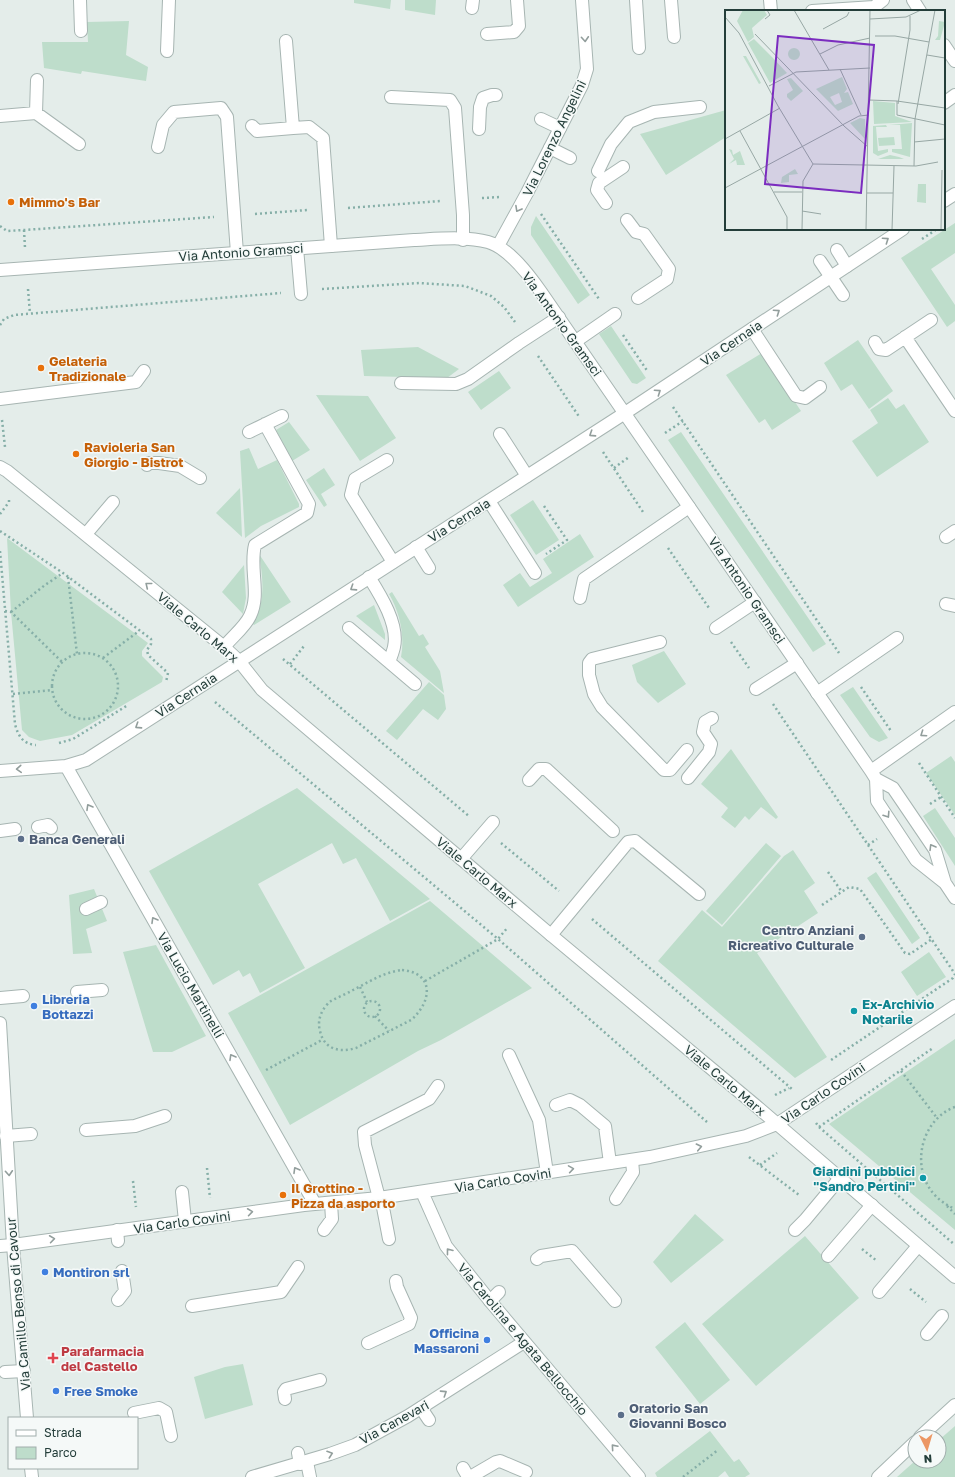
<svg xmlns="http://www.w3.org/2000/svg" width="955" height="1477" viewBox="0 0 955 1477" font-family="'Golos Text',sans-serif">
  <rect width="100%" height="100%" fill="#e4edea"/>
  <path fill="#beddcb" d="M354,0h37l-1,9 -36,-6z
    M405,0h31l-1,15 -30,-5z
    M129,21l-3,34 22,12 -2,14 -64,-10 -1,3 -37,-6 -2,-26h46l-1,-20z
    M726,110v27l-60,38 -26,-41z
    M536,216l54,79 -12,9 -47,-69v-8z
    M955,223v30l-24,16 24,36v16l-8,6 -46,-69z
    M611,326l35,52 -9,6 -5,-1 -33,-49z
    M858,340l35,51 -24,18 -17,-25 -11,7 -17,-28z
    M418,347l41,22 -12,9 -83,-2 -3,-26z
    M762,353l39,58 -29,19 -7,-11 -6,4 -33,-48z
    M499,371l12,17 -30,22 -13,-18z
    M316,395l52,1 28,42 -36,23z
    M888,398l8,11 8,-5 25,38 -52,35 -25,-36 26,-18 -8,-13z
    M289,422l21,28 -18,11 -16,-31z
    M681,432l145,212 -13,8 -145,-212z
    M249,448l9,21 19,-9 22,44v3l-38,19 -16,12 -5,-87z
    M324,468l11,17 -14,9 6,11 -3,2 -18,-27z
    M240,488l2,49 -26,-24z
    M533,500l26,40 -23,15 -26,-40z
    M580,534l14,23 -76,50 -15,-22 17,-12 10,14 22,-14 -9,-14z
    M7,538l141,105 -6,8v5l21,21 -1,5 -90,53 -32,6 -11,-4 -7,-7 -11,-118z
    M259,554l32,48 -37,23 -1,-1c13,-23 10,-45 6,-70z
    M244,565l2,33 -3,16 -21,-22z
    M392,592l27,44 4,-2 6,10 -4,3 15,24 4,22 -43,-36c4,-21 -1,-44 -12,-63z
    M374,605l11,29v6l-29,-24z
    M664,651l22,33 -28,19 -21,-21 -5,-17z
    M429,682l15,13 2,14 -8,11 -15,-11 -26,31 -11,-9z
    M853,687l35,51 -9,4 -9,-5 -30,-42z
    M731,749l47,68 -2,2 -15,-12 -12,13 -4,-4 -10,12 -14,-11 7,-9 -27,-24z
    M951,756l4,6v53l-29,-42z
    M297,788l133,111 -40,22 -34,-63 -13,6 -11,-21 -74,41 47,84 -45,25 -10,-20 -7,4 -4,-7 -26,15 -64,-114z
    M935,808l20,30v28l-32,-50z
    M766,843l15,13 -59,69 -16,-14z
    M793,850l22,33 -11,8 14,22 -61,40 70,104 -32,21 -137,-117 44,-51 20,17 62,-71z
    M876,872l44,66 -8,6 -45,-66z
    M94,889l13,32 -21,8 6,24 -19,1 -4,-59z
    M430,901l102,87 -91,52 -23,11 -128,74 -62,-112z
    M156,945l50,91 -34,16h-19l-30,-100z
    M929,952l17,25 -29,19 -16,-24z
    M955,1039v191l-126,-106z
    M695,1214l29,26 -53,43 -18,-21z
    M805,1236l54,62 -103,88 -54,-62z
    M685,1322l45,58 -30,24 -45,-57z
    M243,1364l10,41 -48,14 -11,-42 31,-10z
    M955,1426v51h-58l18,-16h24v-21z
    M710,1431l24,31 5,-3 11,15 -5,3h-16l-4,-6 -7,6h-61l-2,-4z"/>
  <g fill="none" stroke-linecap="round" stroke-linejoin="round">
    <g stroke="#a7b5b2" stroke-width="14">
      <path id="lane" d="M80,0l1,31
        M636,0l3,48
        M671,0l3,37
        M770,0l1,11
        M472,8l1,-8
        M812,11l62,-4 9,-7
        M487,34l27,-2 5,-6 -2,-26
        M286,41l7,87 16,-1 14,11 8,108
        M167,51l2,-51
        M391,97l59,3 5,8 8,107v25
        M944,103l11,-8
        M36,113l1,-33
        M0,116l36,-3 43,31
        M541,119l19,9
        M252,126l5,5 36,-3
        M479,129l1,-22 3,-9 9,-3h4
        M158,147l5,-22 11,-13 47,-4 6,9 10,136
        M550,148l20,10
        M598,171l13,-27 18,-22 25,-10 46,-5
        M606,203l-9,-13 2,-7 24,-16
        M627,220l9,12 8,2 25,35 -2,10 -29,19
        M297,248l4,46
        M837,250l10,16
        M820,261l23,34
        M752,329l44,67 9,2 15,-11
        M905,337l50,74
        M576,341l39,-27
        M875,342l4,7 7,1 45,-30
        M401,383l55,1 12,-5 51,-36 40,-26
        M0,399l136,-17 8,-11
        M249,432l33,-16
        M500,434l27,42
        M387,460l-32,19 -4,16 42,67
        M147,465l2,-2h10l21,3 20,12
        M489,501l46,72
        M86,534l27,-32
        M946,537l9,-6
        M416,547l13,21
        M369,577c12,19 30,48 25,70 -1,5 -3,10 -5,15
        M580,598l4,-19 105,-72
        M946,604l9,2
        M349,628l66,56
        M716,628l39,-26
        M660,642l-68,17 -3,4v12l5,19 8,13 62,63h6l17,-20
        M224,647c8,-10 21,-20 26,-31 11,-22 -1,-48 5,-71l52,-32 2,-9 -44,-80
        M756,689l41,-26
        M817,693l80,-55
        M688,778l21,-26 2,-8 -8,-12 2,-10 7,-4
        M529,780l10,-11h7l67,62
        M38,827l10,-2 3,3
        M0,831l15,-2
        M461,859l32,-37
        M86,909l15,-7
        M551,935l77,-93 7,-1 64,53
        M77,992l25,-2
        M0,998l23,-2
        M509,1055l30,65 8,53
        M556,1105l14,-5 10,5 25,21 5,37
        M86,1130l49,-4 30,-10
        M6,1136l25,-2
        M182,1192l3,29
        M381,1197l8,42
        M379,1198l-14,-53 -1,-13 65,-33 9,-13
        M616,1199l17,-27 -1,-12
        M117,1230l1,11
        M324,1230l8,-11 -1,-16
        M795,1230l10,-10 35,-42
        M0,1246l13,-1
        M828,1256l44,-51
        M537,1259l4,-3 31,-5 43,50
        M879,1292l39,-46
        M118,1300l7,-9 -3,-20
        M490,1301l9,-9
        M192,1306l89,-14 17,-25
        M927,1334l15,-18
        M368,1343l41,-19 2,-6 -14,-31 -1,-6
        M5,1372l19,-1
        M285,1399l-1,-7 2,-3 34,-9
        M421,1408l8,12
        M134,1413l25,-5 7,4 5,24
        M920,1437l35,-32
        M298,1453l2,11
        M307,1462l3,15
        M463,1468l4,7 5,1 24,-14 4,-1 26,11
        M878,1477l37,-35"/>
    </g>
    <g stroke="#a7b5b2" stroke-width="14">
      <path id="street" d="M913,0l7,11
        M944,45l11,16
        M944,201l11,-7
        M498,246l29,-53 55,-108 5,-16 -5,-69
        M0,270l414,-30c22,-1 53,-4 74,2 21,6 41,33 53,50l330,479 5,8 1,22 39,59 29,23
        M0,467l7,4 217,176 15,14 23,29 289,245 204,170 200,172
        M66,766l249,438
        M0,771l66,-5 20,-6 539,-347 278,-184
        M871,771l84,-59
        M876,779l17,9 19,28 23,34 10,33 10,15
        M0,1023l13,222 14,173
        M422,1192l24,54 44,55 149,176
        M13,1245l291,-40 75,-7 271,-41 96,-21 31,-12 178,-118
        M31,1468l1,9
        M252,1477l78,-23 25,-9 53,-29 116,-74"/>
    </g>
    <path stroke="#86afa8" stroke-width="2.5" stroke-dasharray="2 3" stroke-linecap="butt" d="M482,198l19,-1
      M348,208l93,-7
      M255,214l53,-4
      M541,214l58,85
      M0,226l7,5 17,-1 190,-13
      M24,230l1,18
      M922,239l15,-10
      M28,289l2,25
      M322,289l97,-6 46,3 26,10 13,11 11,15
      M0,325l4,-6 10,-4 267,-22
      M623,335l25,37
      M538,356l42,62
      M673,407l166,246
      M2,420l3,27
      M665,433l18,-12
      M603,452l40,60
      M614,468l15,-11
      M544,506l23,34 -21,14
      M0,514l9,-12v-2
      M0,531l63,42 88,66v5l-4,6 1,5 20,18 -2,9
      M668,548l41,60
      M0,551l15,173c3,12 8,20 21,21
      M68,577l9,77
      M5,611l6,1 51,50
      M11,612l34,-27 18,-12
      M731,642l18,26
      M52 686a33 33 0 1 1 66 0a33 33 0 1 1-66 0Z
      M103,658l36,-27
      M283,659l187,158
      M290,664l14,-18
      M861,687l30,44
      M13,694l39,-4
      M215,702l283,237 209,183
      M773,704l182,270 -2,4 -122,82
      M59,743l14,-4 55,-34
      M919,763l36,55
      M930,804l11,-7
      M501,843l58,48
      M868,845l9,-6
      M828,872l14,20
      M822,905l27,-18 11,2 45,64 5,1 22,-15
      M592,919l200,170
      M402,970c33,3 30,32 9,50l-55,28c-17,5 -32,1 -36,-17 -2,-7 -1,-14 3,-21 2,-3 5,-7 8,-9 7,-4 15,-7 22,-11 16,-8 31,-18 49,-20z
      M425,981l73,-42 10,-12
      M360,987l7,15
      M364 1009a8 8 0 1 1 16 0a8 8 0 1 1-16 0Z
      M375,1016l14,15
      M266,1070l56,-30
      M901,1071l36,47
      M775,1095l14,-7
      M955,1107c-33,12 -45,58 -22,86 6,7 13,12 22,16
      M816,1123l3,4 136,118
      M819,1127l114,-79
      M749,1157l50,38
      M760,1165l17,-12
      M207,1168l3,30
      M133,1181l3,26
      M947,1206l8,8
      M862,1249l15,12
      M910,1289l16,13
      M683,1477l35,-27"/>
    <use href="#lane" stroke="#fff" stroke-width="12"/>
    <use href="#street" stroke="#fff" stroke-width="12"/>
  </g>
  <defs><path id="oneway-chevron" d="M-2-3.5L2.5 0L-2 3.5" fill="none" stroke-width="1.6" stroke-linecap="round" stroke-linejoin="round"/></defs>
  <g stroke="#929e9c">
    <use href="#oneway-chevron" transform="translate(585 39) rotate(86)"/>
    <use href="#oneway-chevron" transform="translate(518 209) rotate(119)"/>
    <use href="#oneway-chevron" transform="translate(886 240) rotate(-34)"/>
    <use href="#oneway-chevron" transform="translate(777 312) rotate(-34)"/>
    <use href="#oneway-chevron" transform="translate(658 392) rotate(-34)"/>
    <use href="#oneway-chevron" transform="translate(592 434) rotate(147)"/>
    <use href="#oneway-chevron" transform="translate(148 585) rotate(-141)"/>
    <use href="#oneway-chevron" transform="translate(353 588) rotate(147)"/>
    <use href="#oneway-chevron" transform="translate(138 726) rotate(147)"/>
    <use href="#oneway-chevron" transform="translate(923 734) rotate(146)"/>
    <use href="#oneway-chevron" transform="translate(19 769) rotate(176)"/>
    <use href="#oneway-chevron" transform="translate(89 807) rotate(-120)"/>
    <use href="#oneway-chevron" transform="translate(887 815) rotate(57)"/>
    <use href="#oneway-chevron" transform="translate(932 847) rotate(-121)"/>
    <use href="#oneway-chevron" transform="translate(154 920) rotate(-120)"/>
    <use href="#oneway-chevron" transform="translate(232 1057) rotate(-120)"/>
    <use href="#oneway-chevron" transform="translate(699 1147) rotate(-12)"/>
    <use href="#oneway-chevron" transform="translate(571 1169) rotate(-9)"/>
    <use href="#oneway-chevron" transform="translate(296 1170) rotate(-120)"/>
    <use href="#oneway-chevron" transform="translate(9 1173) rotate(86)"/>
    <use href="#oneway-chevron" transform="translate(250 1212) rotate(-8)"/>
    <use href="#oneway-chevron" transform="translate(52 1239) rotate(-8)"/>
    <use href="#oneway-chevron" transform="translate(449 1251) rotate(-128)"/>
    <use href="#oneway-chevron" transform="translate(444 1393) rotate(-33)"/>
    <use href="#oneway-chevron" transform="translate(614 1447) rotate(-131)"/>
    <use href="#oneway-chevron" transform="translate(330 1454) rotate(-19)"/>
  </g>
  <g fill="#e8710a" stroke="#f5f9f8" stroke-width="1.5">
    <circle cx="11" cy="202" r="4"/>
    <circle cx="41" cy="368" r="4"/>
    <circle cx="76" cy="454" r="4"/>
    <circle cx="283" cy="1195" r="4"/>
  </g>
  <g fill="#5c6f8a" stroke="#f5f9f8" stroke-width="1.5">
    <circle cx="21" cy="839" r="4"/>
    <circle cx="862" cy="937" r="4"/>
    <circle cx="621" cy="1415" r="4"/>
  </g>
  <g fill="#3f7fe0" stroke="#f5f9f8" stroke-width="1.5">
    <circle cx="34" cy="1006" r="4"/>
    <circle cx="45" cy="1272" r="4"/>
    <circle cx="487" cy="1340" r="4"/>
    <circle cx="56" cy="1391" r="4"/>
  </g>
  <g fill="#0f9aa8" stroke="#f5f9f8" stroke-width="1.5">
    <circle cx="854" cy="1011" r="4"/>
    <circle cx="923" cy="1178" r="4"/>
  </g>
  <path fill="#e0444e" stroke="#f5f9f8" stroke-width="1.5" d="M51 1352h4v4h4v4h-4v4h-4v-4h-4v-4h4z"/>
  <g text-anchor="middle" stroke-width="3" stroke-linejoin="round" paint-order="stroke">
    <g font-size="13" fill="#243e3a" stroke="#f5f9f8">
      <text transform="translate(554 138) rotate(-64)" y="5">Via Lorenzo Angelini</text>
      <text transform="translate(241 252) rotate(-4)" y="5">Via Antonio Gramsci</text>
      <text transform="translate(562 324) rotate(54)" y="5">Via Antonio Gramsci</text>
      <text transform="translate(731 343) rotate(-34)" y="5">Via Cernaia</text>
      <text transform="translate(459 520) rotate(-32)" y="5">Via Cernaia</text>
      <text transform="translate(747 590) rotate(56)" y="5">Via Antonio Gramsci</text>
      <text transform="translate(198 627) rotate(40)" y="5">Viale Carlo Marx</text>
      <text transform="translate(186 695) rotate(-33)" y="5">Via Cernaia</text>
      <text transform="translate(477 872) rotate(40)" y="5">Viale Carlo Marx</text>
      <text transform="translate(191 985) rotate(60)" y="5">Via Lucio Martinelli</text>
      <text transform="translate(725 1080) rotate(40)" y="5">Viale Carlo Marx</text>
      <text transform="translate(823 1093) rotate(-34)" y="5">Via Carlo Covini</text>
      <text transform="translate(503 1180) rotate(-9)" y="5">Via Carlo Covini</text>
      <text transform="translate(182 1222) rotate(-8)" y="5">Via Carlo Covini</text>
      <text transform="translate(18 1304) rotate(-95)" y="5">Via Camillo Benso di Cavour</text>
      <text transform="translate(523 1339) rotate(50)" y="5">Via Carolina e Agata Bellocchio</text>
      <text transform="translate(394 1422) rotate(-29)" y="5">Via Canevari</text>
    </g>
    <g font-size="13" font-weight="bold" fill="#c56008" stroke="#f5f9f8" text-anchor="start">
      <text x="19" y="207">Mimmo's Bar</text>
      <text x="49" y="366">Gelateria<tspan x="49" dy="15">Tradizionale</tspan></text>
      <text x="84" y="452">Ravioleria San<tspan x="84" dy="15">Giorgio - Bistrot</tspan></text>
      <text x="291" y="1193">Il Grottino -<tspan x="291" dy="15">Pizza da asporto</tspan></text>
    </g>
    <g font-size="13" font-weight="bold" fill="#4e5e75" stroke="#f5f9f8" text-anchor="start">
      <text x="29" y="844">Banca Generali</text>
      <text x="854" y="935" text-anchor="end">Centro Anziani<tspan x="854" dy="15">Ricreativo Culturale</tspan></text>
      <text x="629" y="1413">Oratorio San<tspan x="629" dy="15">Giovanni Bosco</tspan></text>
    </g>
    <g font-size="13" font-weight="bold" fill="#366cbe" stroke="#f5f9f8" text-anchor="start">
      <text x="42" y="1004">Libreria<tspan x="42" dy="15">Bottazzi</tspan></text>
      <text x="53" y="1277">Montiron srl</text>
      <text x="479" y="1338" text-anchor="end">Officina<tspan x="479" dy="15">Massaroni</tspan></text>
      <text x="64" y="1396">Free Smoke</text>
    </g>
    <g font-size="13" font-weight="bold" fill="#0d838f" stroke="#f5f9f8" text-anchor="start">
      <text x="862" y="1009">Ex-Archivio<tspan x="862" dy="15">Notarile</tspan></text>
      <text x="915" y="1176" text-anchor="end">Giardini pubblici<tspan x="915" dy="15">"Sandro Pertini"</tspan></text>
    </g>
    <g font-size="13" font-weight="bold" fill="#be3a42" stroke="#f5f9f8" text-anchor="start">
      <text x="61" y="1356">Parafarmacia<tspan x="61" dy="15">del Castello</tspan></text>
    </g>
  </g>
  <g transform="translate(725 10)">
    <rect width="220" height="220" fill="#e4edea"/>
    <path d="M18,0h21l3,5 -15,13 2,9 -6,5 -11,-21zM214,11l6,1 -5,18h-5l3,-4zM29,29l18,18 15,16 -17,10 -22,-40zM63 44a6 6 0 1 1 12 0a6 6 0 1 1-12 0ZM18,46h3l15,27 -2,1zM117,67l5,12 -3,4 4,-1 5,12 -15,7 -22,-22zM114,83l3,9 -7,3 -5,-8zM66,68l12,13 -12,10 -4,-4v-3l6,-4 -6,-11zM148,91l22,2v13l17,6 -38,2zM135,108l5,1v20l-15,-16zM187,113l-2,34 -18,-5v-3h10l-2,-24h-11zM161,115l1,2h-11l2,24 10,-2v3l-10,4 -5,-3v-27zM169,127l1,8 -16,1 -1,-8zM4,139l3,1 1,5 7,-4 5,14h-8l-1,-5 -7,4 5,-5zM165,145l9,2 5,2h-26zM70,159l3,5 -9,1v7l-8,1 1,-6zM193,174h8v19l-9,-1z" fill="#beddcb" fill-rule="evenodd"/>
    <path fill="none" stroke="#97a7a4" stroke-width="1" d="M69,0l35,60M0,7l14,16 39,73 35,58 103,2 22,-4M40,9l5,-4 -3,-5M145,9l36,-2 15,-7M98,19l24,-13 2,-4M30,24l89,92 24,21M150,26h20l34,6M95,44l18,-9 32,-7M202,45l18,3M115,59l21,46M44,76l27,-14 74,-4M144,90l28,1v14l48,10M172,91l48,7M173,94l12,-74v-14M15,121l47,86v13M0,129l55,-31M189,132l31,-3M189,156l1,-47 20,-109M0,178l134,-72 10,-1M49,182h28M142,183h26M77,201l19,3M77,220l1,-49 10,-17M141,220l4,-220M167,220l2,-64M216,220l1,-60"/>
    <path fill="#7b2cbf" fill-opacity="0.15" stroke="#7b2cbf" stroke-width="2" d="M53,26l96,9 -13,148 -96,-9z"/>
    <rect width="220" height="220" fill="none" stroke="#243e3a" stroke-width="2"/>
  </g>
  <rect x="8" y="1417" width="130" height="52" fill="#f5f9f8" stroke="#a1aeac"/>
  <rect x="16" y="1430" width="20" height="6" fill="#ffffff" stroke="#a1aeac"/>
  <text x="44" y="1437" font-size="12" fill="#243e3a">Strada</text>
  <rect x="16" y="1447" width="20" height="12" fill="#beddcb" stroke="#a1aeac"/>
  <text x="44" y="1457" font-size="12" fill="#243e3a">Parco</text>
  <g transform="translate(927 1449) rotate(175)"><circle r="19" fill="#f5f9f8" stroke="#a1aeac"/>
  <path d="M0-3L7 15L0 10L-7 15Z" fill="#ec9764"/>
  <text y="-6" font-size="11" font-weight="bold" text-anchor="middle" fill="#243e3a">N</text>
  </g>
</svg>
